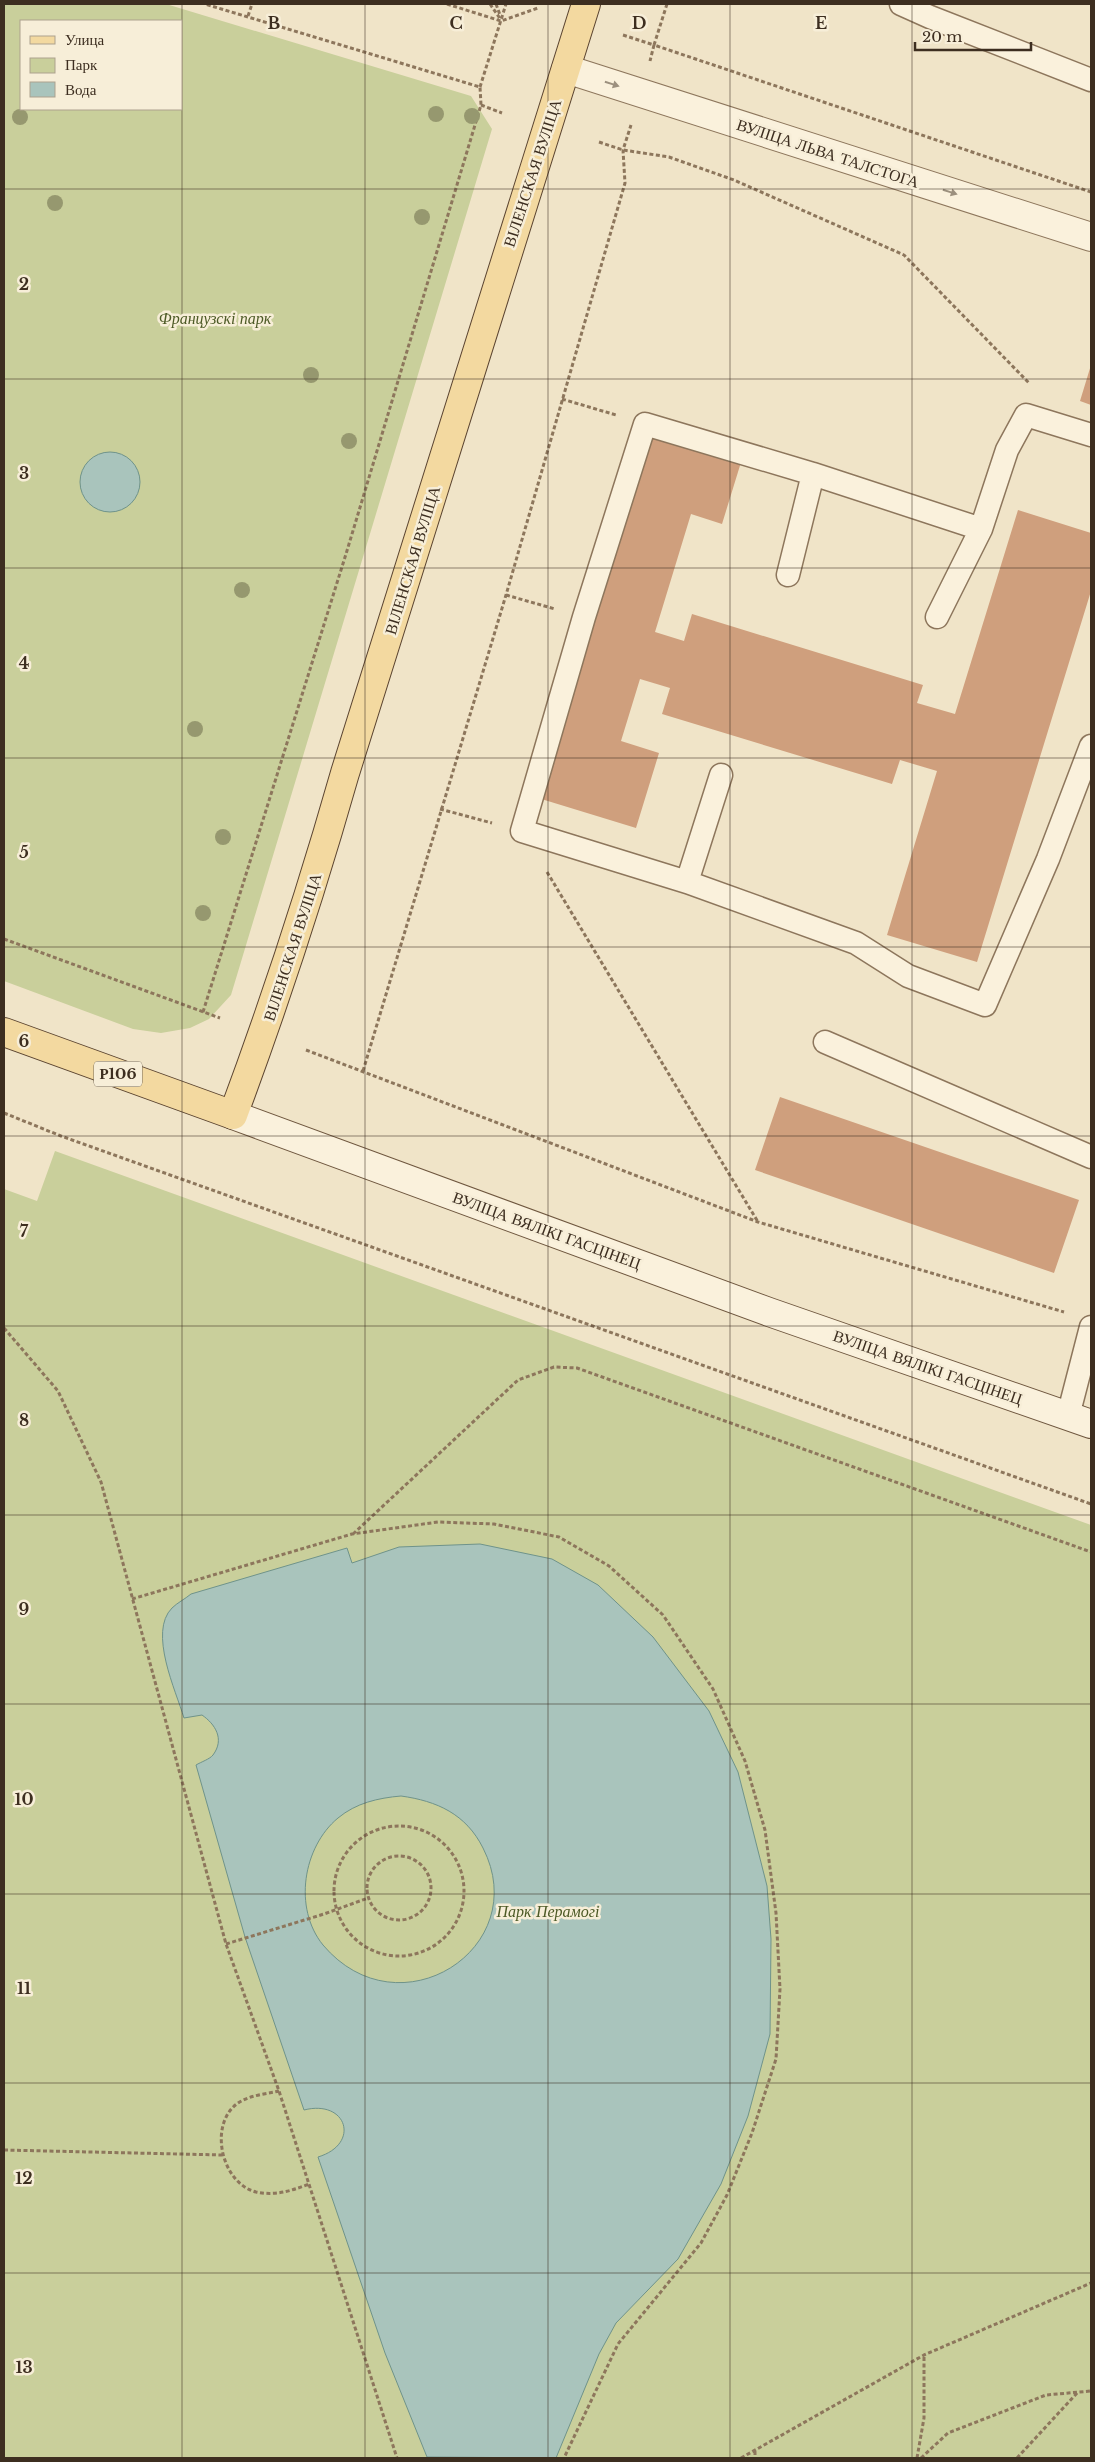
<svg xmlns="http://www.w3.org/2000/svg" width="1095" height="2462" viewBox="0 0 1095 2462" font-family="'Libre Baskerville',serif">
  <rect width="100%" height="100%" fill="#f0e4c8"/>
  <path fill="#c9cf9b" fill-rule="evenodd" d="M4,4h162l305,92 21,33 -261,866 -22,24 -19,9 -29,5 -28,-4 -129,-48zM21,21h160v88h-160z
    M55,1151l1036,374v933h-1087v-1269l33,12z"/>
  <path fill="#a9c4bc" stroke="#6f938a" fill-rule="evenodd" d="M80 482a30 30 0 1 1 60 0a30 30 0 1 1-60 0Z
    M480,1544l72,15 46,26 55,52 56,74 29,61 29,114 4,53 -1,95 -22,82 -27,68 -43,75 -62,64 -17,31 -43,104 -129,-1 -42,-104 -67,-196c43,-13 29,-58 -14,-47l-59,-173 -49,-172c5,-3 14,-6 17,-10 12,-16 2,-31 -11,-40l-18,3c-8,-27 -36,-86 -12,-110 5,-5 13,-9 19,-14l156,-46 5,15 47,-16zM401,1796c36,5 65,18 82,52 51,100 -84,187 -160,97 -30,-37 -20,-98 15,-127 18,-15 40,-20 63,-22z"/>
  <path fill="#cf9f7d" d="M1091,365v40l-11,-4z
    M651,431l91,28 -20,65 -31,-10 -36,118 29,9 8,-27 231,71 -6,18 38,11 63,-204 73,23v58l-114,371 -90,-27 50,-164 -37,-11 -8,24 -230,-70 8,-26 -30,-9 -19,62 38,12 -23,75 -98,-30z
    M780,1097l299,103 -25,73 -299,-103z"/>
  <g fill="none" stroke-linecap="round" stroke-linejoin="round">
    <g stroke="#8d765c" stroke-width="25">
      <path id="lane" d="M901,4l29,13 161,63
        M981,529l-168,-55 -168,-50 -61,193 -62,214 165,51 169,61 52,33 77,29 63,-146 43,-113
        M788,575l25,-101
        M937,617l44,-88 26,-79 19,-35 65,20
        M687,882l34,-107
        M825,1042l266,115
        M1068,1416l23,-89"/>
    </g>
    <g stroke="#8d765c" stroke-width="30">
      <path id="street" d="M566,69l525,168"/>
    </g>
    <g stroke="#6f573f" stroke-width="30">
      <path id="secondary" d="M233,1115l536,197 322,112"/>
    </g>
    <g stroke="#5b4430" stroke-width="30">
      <path id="primary" d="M4,1032l229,83c42,-113 79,-226 112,-342l241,-769"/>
    </g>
    <path stroke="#8d765c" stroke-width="3" stroke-dasharray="4 2.5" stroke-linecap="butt" d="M447,4l54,17 37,-13
      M490,4l11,16
      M496,4l4,11
      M667,4l-13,41 437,147
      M248,16l4,-12
      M623,35l31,10 -4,16
      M480,87l26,-83
      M481,105l21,8
      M599,142l24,8 46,7 65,23 170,75 125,128
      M562,399l54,16
      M506,595l49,14
      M440,809l52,14
      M547,872l211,350
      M4,939l216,79
      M203,1012l143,-458 135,-449 -1,-18 -275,-83
      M306,1050l452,172 306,90
      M363,1071l143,-476 119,-412 -2,-33 8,-25
      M4,1113l57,23 1030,368
      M4,1328l54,63 43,91 125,462 53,147 118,367
      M353,1534l165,-154 36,-13 23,1 514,184
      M132,1599l220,-65 86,-12 56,2 65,13 50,29 54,49 50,74 32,72 20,69 11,83 4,76 -4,70 -24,74 -25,62 -26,48 -83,101 -54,114
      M334 1891a65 65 0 1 1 130 0a65 65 0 1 1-130 0Z
      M367 1888a32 32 0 1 1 64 0a32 32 0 1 1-64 0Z
      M226,1944l98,-30 44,-16
      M279,2091c-13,3 -29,4 -41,12 -30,21 -17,80 18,89 19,4 35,-1 53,-8
      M4,2150l218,5
      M755,2451v7
      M741,2458l183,-103 167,-72
      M917,2458l7,-40v-63
      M921,2458l27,-25 98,-38 45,-4
      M1017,2458l61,-66"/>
    <use href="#lane" stroke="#faf1dc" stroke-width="22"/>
    <use href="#street" stroke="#faf1dc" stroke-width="28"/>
    <use href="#secondary" stroke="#faf1dc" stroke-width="28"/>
    <use href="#primary" stroke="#f3d9a0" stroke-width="28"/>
  </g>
  <g fill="#96986f">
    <circle cx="436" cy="114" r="8"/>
    <circle cx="472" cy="116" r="8"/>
    <circle cx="20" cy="117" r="8"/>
    <circle cx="55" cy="203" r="8"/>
    <circle cx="422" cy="217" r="8"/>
    <circle cx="311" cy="375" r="8"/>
    <circle cx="349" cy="441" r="8"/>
    <circle cx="242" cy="590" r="8"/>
    <circle cx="195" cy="729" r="8"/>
    <circle cx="223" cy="837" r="8"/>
    <circle cx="203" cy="913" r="8"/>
  </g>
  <defs><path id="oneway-solid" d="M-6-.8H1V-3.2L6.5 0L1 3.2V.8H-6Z" transform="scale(1.25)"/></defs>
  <g fill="#9c907e">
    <use href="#oneway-solid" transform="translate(612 84) rotate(18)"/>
    <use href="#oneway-solid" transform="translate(950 192) rotate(18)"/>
  </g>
  <path fill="none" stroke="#3d2e20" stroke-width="1" stroke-opacity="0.55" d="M182,4v2454M365,4v2454M548,4v2454M730,4v2454M912,4v2454M4,189h1087M4,379h1087M4,568h1087M4,758h1087M4,947h1087M4,1136h1087M4,1326h1087M4,1515h1087M4,1704h1087M4,1894h1087M4,2083h1087M4,2273h1087"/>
  <g text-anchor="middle" stroke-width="5" stroke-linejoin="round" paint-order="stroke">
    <rect fill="#f7eed8" stroke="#756857" stroke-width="1" x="94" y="1061.5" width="48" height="25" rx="4"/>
    <g font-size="15" font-weight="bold" fill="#3d2e20">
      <text x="118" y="1079">Р106</text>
    </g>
    <g font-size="16" fill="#3d2e20" stroke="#f7eed8">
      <text transform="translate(828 153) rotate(18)" y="6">ВУЛІЦА ЛЬВА ТАЛСТОГА</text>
      <text transform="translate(532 173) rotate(-72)" y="6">ВІЛЕНСКАЯ ВУЛІЦА</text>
      <text transform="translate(412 560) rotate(-73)" y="6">ВІЛЕНСКАЯ ВУЛІЦА</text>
      <text transform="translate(292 947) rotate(-72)" y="6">ВІЛЕНСКАЯ ВУЛІЦА</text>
      <text transform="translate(547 1230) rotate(20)" y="6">ВУЛІЦА ВЯЛІКІ ГАСЦІНЕЦ</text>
      <text transform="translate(928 1367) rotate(19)" y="6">ВУЛІЦА ВЯЛІКІ ГАСЦІНЕЦ</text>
    </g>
    <g font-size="16" font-style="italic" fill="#4d5a26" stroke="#f7eed8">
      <text x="215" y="324">Французскі парк</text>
      <text x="548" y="1917">Парк Перамогі</text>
    </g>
  </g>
  <g font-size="16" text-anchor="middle" font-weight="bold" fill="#3d2e20" stroke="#f7eed8" stroke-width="5" stroke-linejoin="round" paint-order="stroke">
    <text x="274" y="29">B</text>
    <text x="456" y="29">C</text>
    <text x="639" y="29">D</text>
    <text x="821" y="29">E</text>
    <text x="24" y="290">2</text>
    <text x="24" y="479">3</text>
    <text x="24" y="669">4</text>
    <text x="24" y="858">5</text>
    <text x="24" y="1047">6</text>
    <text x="24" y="1237">7</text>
    <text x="24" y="1426">8</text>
    <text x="24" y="1615">9</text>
    <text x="24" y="1805">10</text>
    <text x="24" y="1994">11</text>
    <text x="24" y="2184">12</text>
    <text x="24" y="2373">13</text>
  </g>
  <rect width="1095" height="2462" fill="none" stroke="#3d2e20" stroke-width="10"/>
  <rect x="20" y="20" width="162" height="90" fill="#f7eed8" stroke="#ada18e"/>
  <rect x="30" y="36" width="25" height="8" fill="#f3d9a0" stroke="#ada18e"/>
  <text x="65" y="45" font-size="15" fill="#3d2e20">Улица</text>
  <rect x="30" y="58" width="25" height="15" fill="#c9cf9b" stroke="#ada18e"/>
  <text x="65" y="70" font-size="15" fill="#3d2e20">Парк</text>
  <rect x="30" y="82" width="25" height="15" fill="#a9c4bc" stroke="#ada18e"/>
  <text x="65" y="95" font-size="15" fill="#3d2e20">Вода</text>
  <path d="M915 42v8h116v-8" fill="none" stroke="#3d2e20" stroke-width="2.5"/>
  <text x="922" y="42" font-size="15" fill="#3d2e20" stroke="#f7eed8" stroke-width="4" paint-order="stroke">20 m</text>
</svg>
